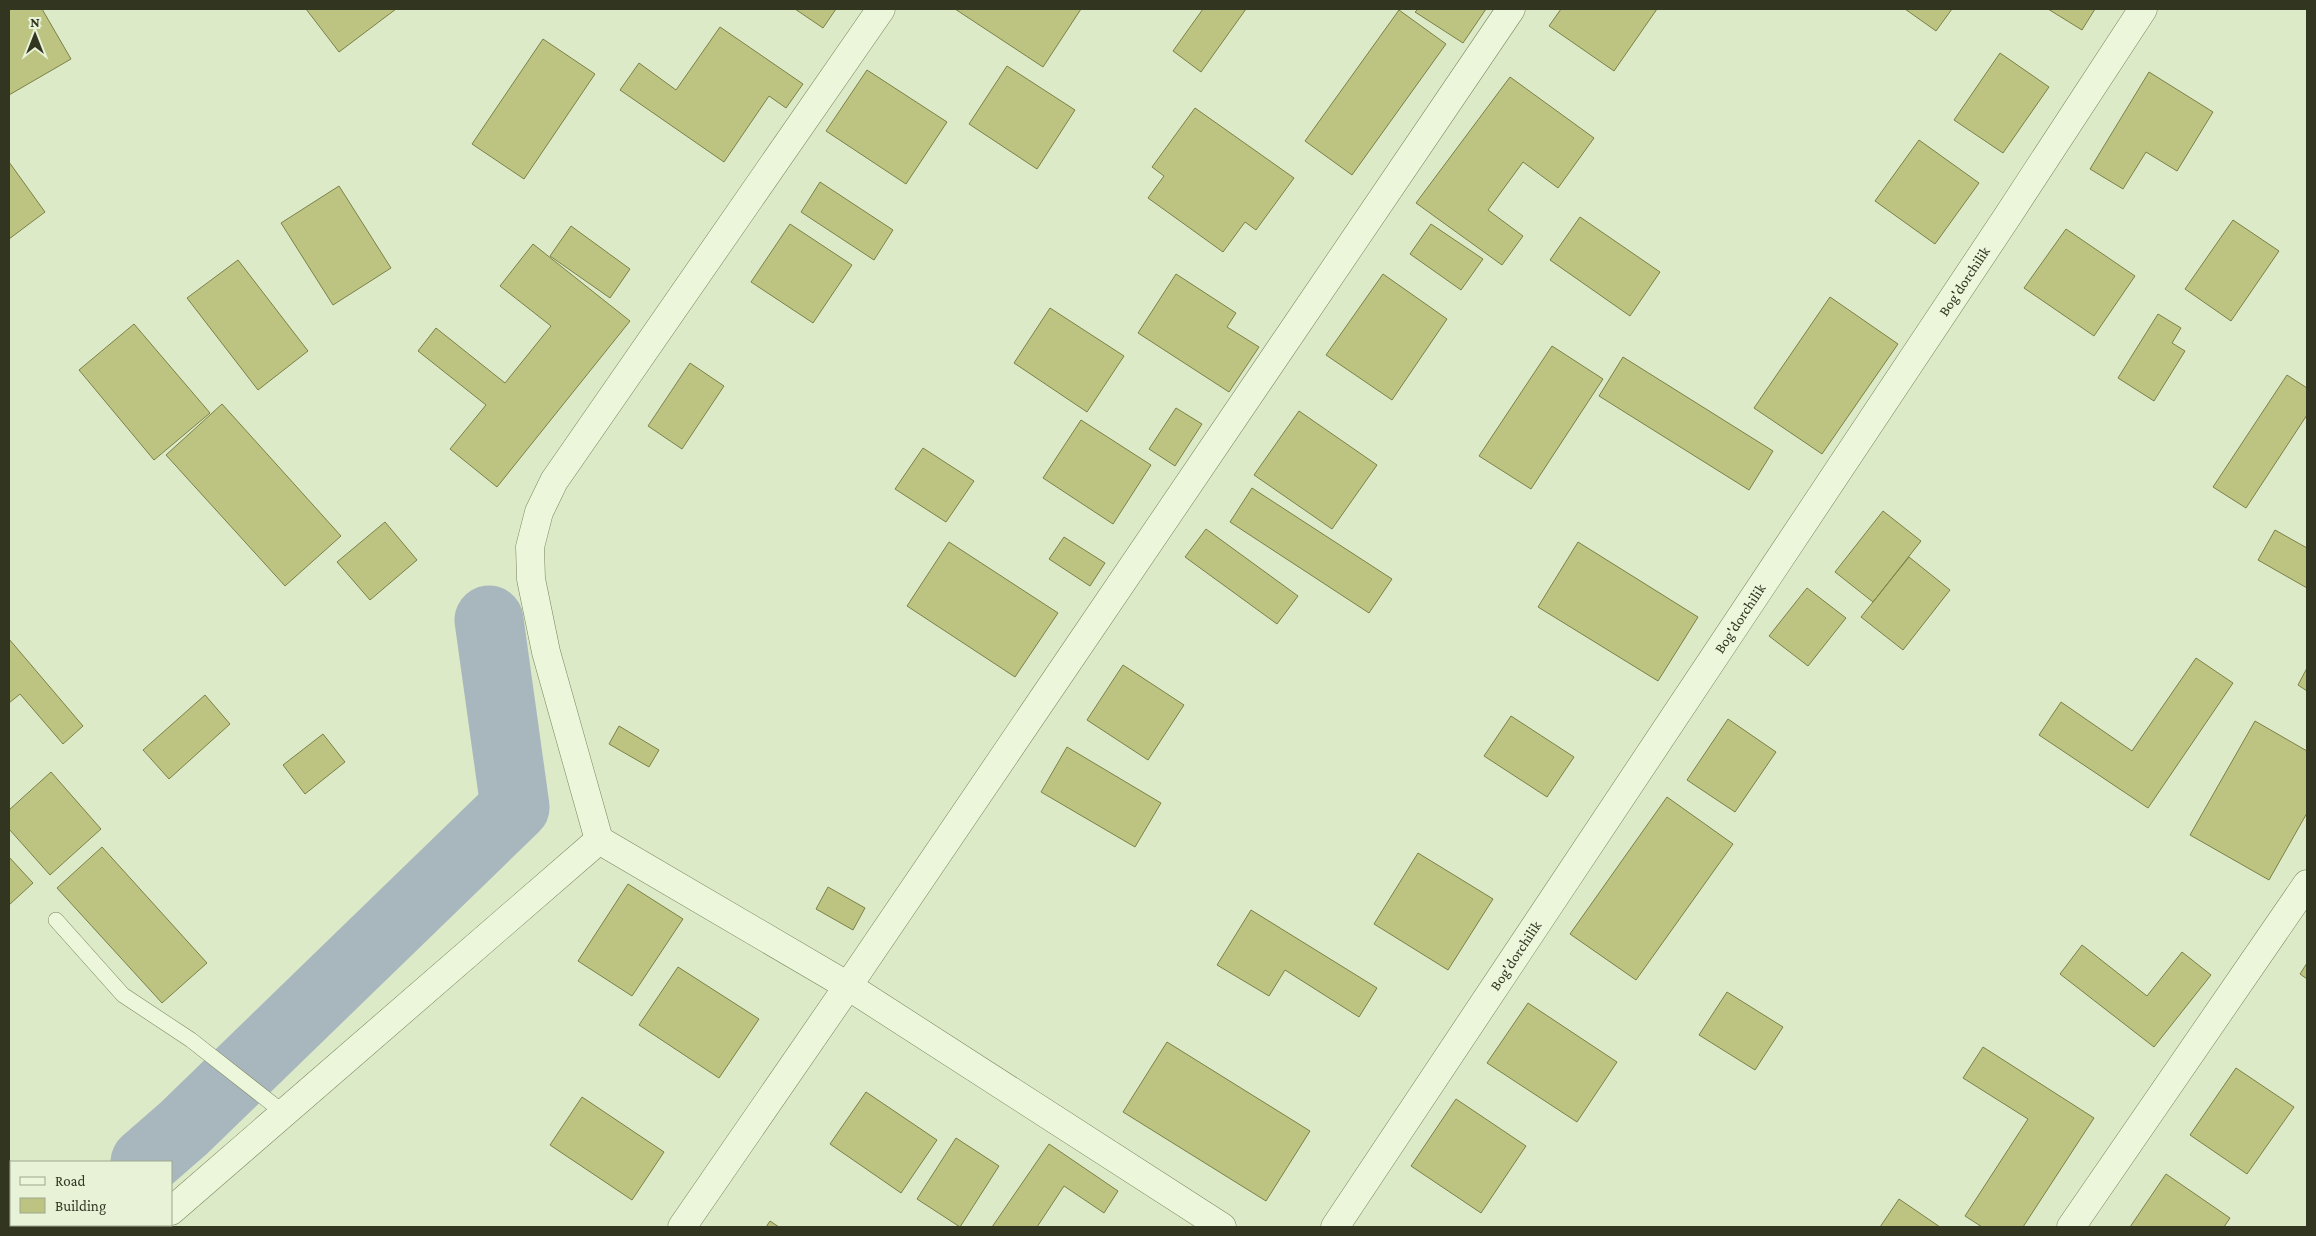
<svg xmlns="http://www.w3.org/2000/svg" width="2316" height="1236" viewBox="0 0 2316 1236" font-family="'Crimson Pro',serif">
  <rect width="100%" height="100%" fill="#dceac8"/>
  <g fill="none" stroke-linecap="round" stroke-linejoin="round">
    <path stroke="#a8b6be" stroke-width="69" d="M145,1162l39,-34 331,-321 -26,-187
      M70,1227l3,-2"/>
  </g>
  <path fill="#bdc482" stroke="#7b8147" d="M9,9h33l29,50 -62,36z
    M306,9h90l-57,43z
    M795,9h41l-13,19z
    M955,9h126l-38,58z
    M1203,9h43l-45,63 -28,-21z
    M1418,9h68l-23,34 -48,-31z
    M1561,9h96l-43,62 -65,-45z
    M1905,9h47l-16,22z
    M2048,9h47l-13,21z
    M1399,10l47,34 -94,131 -47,-34z
    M720,27l83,57 -17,24 -17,-12 -45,66 -104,-72 19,-27 37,27z
    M543,39l52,35 -71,105 -52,-35z
    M2000,53l49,34 -46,66 -49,-33z
    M1007,66l68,44 -38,59 -68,-45z
    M867,70l80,52 -41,62 -80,-53z
    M2149,72l64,40 -36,59 -31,-19 -23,37 -33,-20z
    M1510,77l84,61 -36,50 -35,-26 -35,48 35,26 -21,29 -86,-62z
    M1195,108l99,70 -38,52 -11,-8 -22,30 -75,-54 16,-22 -12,-9z
    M1919,140l60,43 -44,61 -60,-43z
    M9,162l36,50 -36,27z
    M820,182l73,48 -19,30 -73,-48z
    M339,186l52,82 -58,37 -52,-82z
    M1580,217l80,55 -30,44 -80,-56z
    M2233,220l46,31 -48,70 -46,-32z
    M790,224l62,41 -39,58 -62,-41z
    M1431,224l52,35 -22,31 -51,-36z
    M571,226l59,43 -20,29 -60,-42z
    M2066,229l69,47 -41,60 -70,-48z
    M533,244l97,77 -133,166 -47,-38 36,-44 -68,-54 18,-23 69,55 46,-57 -51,-40z
    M238,260l70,91 -50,39 -71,-92z
    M1176,274l60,39 -9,14 32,20 -30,45 -91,-59z
    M1383,274l64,45 -55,81 -66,-45z
    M1830,297l68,47 -76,110 -68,-46z
    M1050,308l74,48 -37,56 -73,-49z
    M2158,314l23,14 -9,15 13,8 -31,50 -36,-23z
    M134,324l76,89 -56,47 -75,-90z
    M1552,346l51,33 -72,110 -52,-33z
    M1623,357l150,94 -24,39 -150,-94z
    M690,363l34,23 -42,63 -34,-23z
    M2287,375l20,13v27l-61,93 -33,-21z
    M222,404l119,132 -56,50 -119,-131z
    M1176,408l26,16 -27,42 -26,-17z
    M1299,411l78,54 -45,64 -78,-54z
    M1081,420l70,45 -38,59 -70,-46z
    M923,448l51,33 -28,41 -51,-33z
    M1252,488l140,91 -23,34 -139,-91z
    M1883,511l38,30 -48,61 -38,-30z
    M385,522l32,38 -47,40 -33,-38z
    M1206,529l92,67 -21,28 -92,-67z
    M2275,530l32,18v40l-49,-28z
    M1064,537l41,26 -15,23 -41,-27z
    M949,542l109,71 -43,64 -108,-71z
    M1578,542l120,75 -40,64 -120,-74z
    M1909,557l41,33 -47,60 -42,-33z
    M1807,588l39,30 -38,48 -39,-30z
    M9,639l74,87 -20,18 -43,-50 -11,9z
    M2196,658l37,25 -85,125 -109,-73 22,-33 71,49z
    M1123,665l61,40 -36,55 -61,-40z
    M2307,668v23l-9,-6z
    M205,695l25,29 -61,55 -26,-29z
    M1511,716l63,41 -27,40 -63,-41z
    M1728,719l48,33 -41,60 -48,-32z
    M2255,721l52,30v62l-38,67 -79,-45z
    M619,726l40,24 -10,17 -40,-23z
    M323,734l22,28 -40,32 -22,-29z
    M1067,747l94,56 -26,44 -94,-55z
    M51,772l50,57 -51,46 -41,-46v-19z
    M1667,797l66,47 -97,136 -66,-46z
    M102,847l105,116 -45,40 -105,-115z
    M1418,853l75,46 -45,71 -74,-46z
    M9,857l24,26 -24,22z
    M628,884l55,35 -51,77 -54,-35z
    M828,887l37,21 -12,22 -37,-21z
    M1251,910l126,78 -18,29 -74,-47 -16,26 -52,-31z
    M2082,945l65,51 35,-44 29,23 -57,72 -94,-73z
    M2307,963v16l-7,-5z
    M678,967l81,52 -40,59 -80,-53z
    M1727,992l56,35 -28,43 -56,-35z
    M1528,1003l89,59 -40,60 -90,-59z
    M1167,1042l143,89 -44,70 -143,-89z
    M1983,1047l111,71 -71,109h-41l-17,-11 63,-97 -65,-41z
    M2236,1068l58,39 -47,67 -57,-39z
    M866,1092l71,48 -36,53 -71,-49z
    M582,1097l82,55 -32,48 -82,-55z
    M1456,1099l70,47 -45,67 -70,-47z
    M956,1138l43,28 -39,61 -43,-28z
    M1049,1144l69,47 -14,22 -40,-27 -27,41h-45z
    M2166,1174l64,44 -6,9h-94z
    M1899,1199l41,28h-60z
    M770,1221l9,6h-13z"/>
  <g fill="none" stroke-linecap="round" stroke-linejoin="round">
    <g stroke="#7c845f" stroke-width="16">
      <path id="lane" d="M56,920l67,75 68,45 93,73"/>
    </g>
    <g stroke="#7c845f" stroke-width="29">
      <g id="street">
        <path d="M881,9l-327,472 -15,31 -9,35 1,32 15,73 53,188 249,146 374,241"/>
        <path d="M171,1211l428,-371"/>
        <path d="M152,1227l3,-2"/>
        <path d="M682,1227l166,-241 663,-977"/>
        <path id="s1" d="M1335,1227l672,-1010 136,-208"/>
        <path d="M2071,1227l236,-343"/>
      </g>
    </g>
    <use href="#lane" stroke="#ebf6da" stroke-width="15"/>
    <use href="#street" stroke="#ebf6da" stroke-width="28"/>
  </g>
  <g text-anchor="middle" stroke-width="4.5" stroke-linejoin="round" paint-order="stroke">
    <g font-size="15" fill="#323621" stroke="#e7f2d7">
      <text dy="5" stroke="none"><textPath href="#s1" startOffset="1136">Bog'dorchilik</textPath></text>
      <text dy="5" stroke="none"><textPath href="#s1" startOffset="731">Bog'dorchilik</textPath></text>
      <text dy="5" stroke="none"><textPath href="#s1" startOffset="326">Bog'dorchilik</textPath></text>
    </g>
  </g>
  <rect width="2316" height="1236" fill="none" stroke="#323621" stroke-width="20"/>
  <rect x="10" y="1161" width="162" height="65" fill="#e7f2d7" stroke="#9fa78e"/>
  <rect x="20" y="1177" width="25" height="8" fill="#ebf6da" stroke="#9fa78e"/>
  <text x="55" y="1186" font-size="15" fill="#323621">Road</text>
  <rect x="20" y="1198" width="25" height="15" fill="#bdc482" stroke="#9fa78e"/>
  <text x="55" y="1211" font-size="15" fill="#323621">Building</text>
  <g transform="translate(35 35)" stroke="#e7f2d7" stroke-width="4" paint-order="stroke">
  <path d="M0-4L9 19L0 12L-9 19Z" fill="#323621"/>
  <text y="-8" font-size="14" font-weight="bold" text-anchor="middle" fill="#323621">N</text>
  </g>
</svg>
